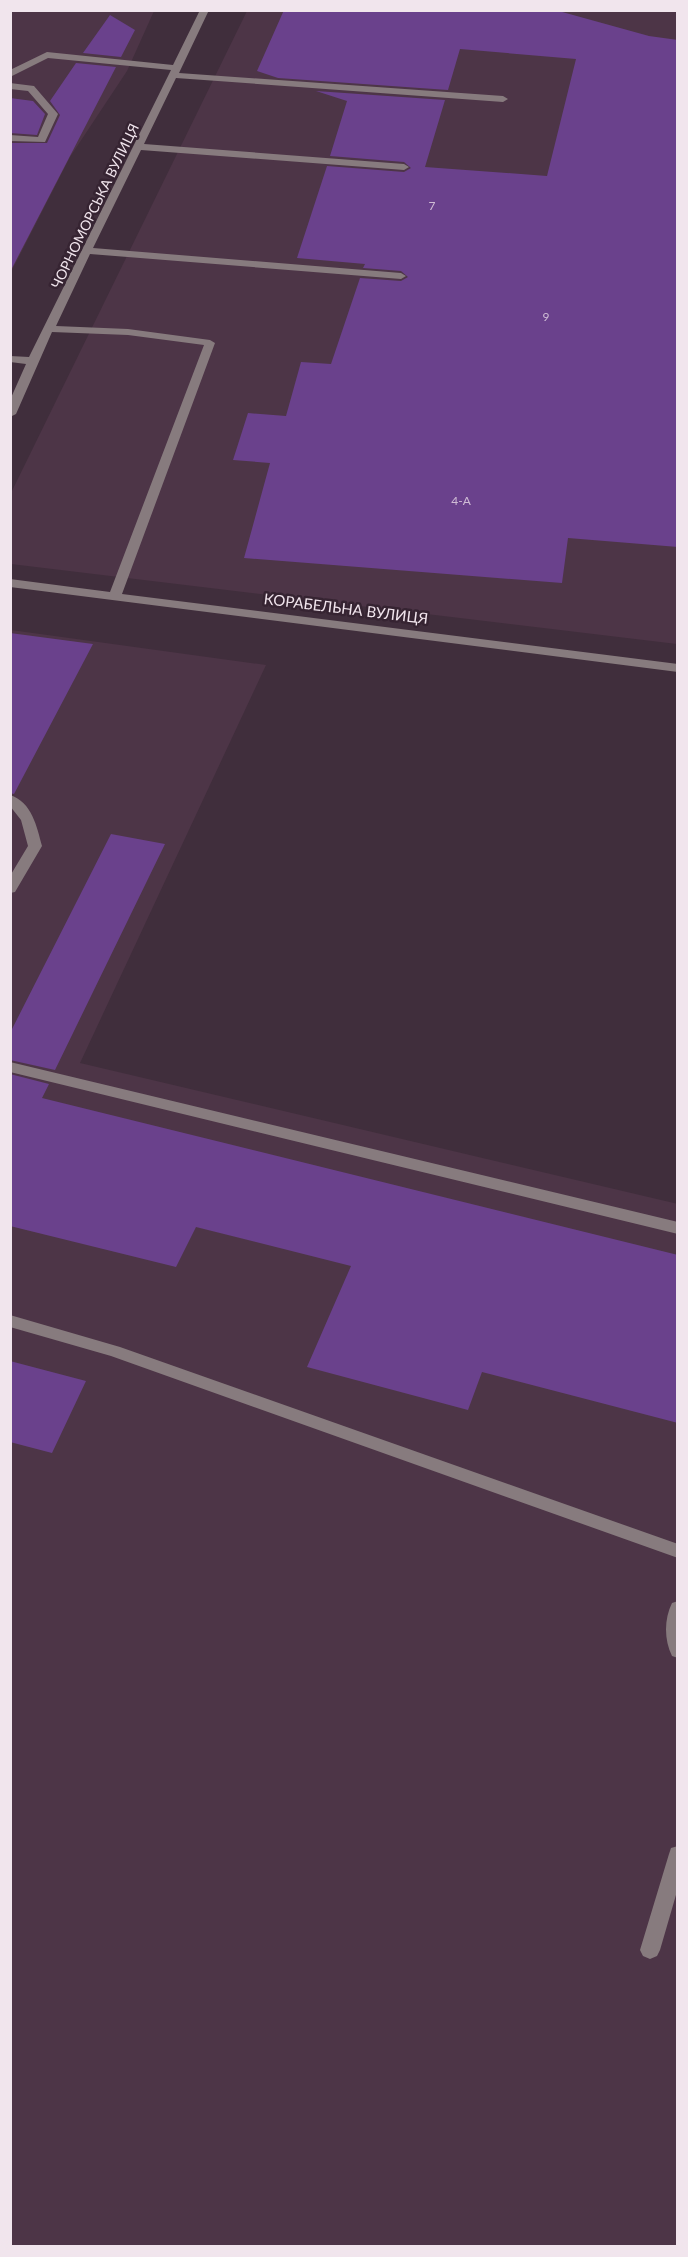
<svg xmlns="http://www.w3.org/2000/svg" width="688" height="2257" viewBox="0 0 688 2257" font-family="Lato,sans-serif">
  <rect width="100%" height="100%" fill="#402e3c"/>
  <path fill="#4d3547" d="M11,11h143l-27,60 -57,86 -59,115z
    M247,11h430v633l-666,-80 -1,-69z
    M11,630l255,35 -186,398 598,141 -1,1042h-666z"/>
  <path fill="#6a418c" d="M284,10h271l94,26 29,4v507l-110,-9 -6,45 -318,-25 26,-95 -37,-3 15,-47 38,3 15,-54 30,2 29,-86 41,3 7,-4 -7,-6 -38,-3 2,-4 -68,-6 30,-92 77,6 7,-4 -7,-6 -74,-6 17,-55 -31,-10 129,9 -20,67 122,9 29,-117 -116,-10 -12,41 -170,-12 -21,-7z
    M110,15l25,15 -14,27 -38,-4z
    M76,63l40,4 -106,205v-129h37l13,-28 -10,-14z
    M10,98l23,3 12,13 -8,21 -27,-2z
    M10,633l83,11 -79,150 -4,-1z
    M111,834l54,10 -110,226 -45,-10v-27z
    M10,1074l39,10 -7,14 636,157v168l-196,-51 -14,38 -161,-43 44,-101 -155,-39 -20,40 -166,-41z
    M10,1361l76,20 -34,72 -42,-11z"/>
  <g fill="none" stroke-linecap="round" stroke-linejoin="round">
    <path fill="#877b7e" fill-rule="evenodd" d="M200,10h9l-30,63 324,23 5,3 -5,3 -327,-24 -32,66 260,20 5,3 -5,3 -263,-20 -48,98 308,25 5,3 -5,3 -311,-25 -34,72 72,3 82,11 5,3 -93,251 556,70v8l-668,-85v-8l100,13 94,-247 -76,-10 -76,-3 -36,82 -6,3v-17l16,-36 -16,-2v-6l19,1 142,-287 -123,-12 -38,19v-7l37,-18 126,13z
      M10,83l24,3 24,28 -13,28 -35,-1v-6l28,2 10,-23 -20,-23 -18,-2z
      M10,795c22,7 27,32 32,51l-27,46 -5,1v-17l18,-30 -7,-26 -11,-14z
      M10,1062l668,160v12l-668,-162z
      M10,1315l110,32 558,197v14l-567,-202 -101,-29z
      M678,1601v57l-6,-2c-8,-16 -8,-37 0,-53z
      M678,1846v42l-18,62 -3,6 -7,3 -7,-3 -3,-6 29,-96 2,-6z"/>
  </g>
  <g text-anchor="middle" stroke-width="5" stroke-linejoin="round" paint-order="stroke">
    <g font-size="12" fill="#cfbcd5">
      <text x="432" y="210">7</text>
      <text x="546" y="321">9</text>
      <text x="461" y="505">4-А</text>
    </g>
    <g font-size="14" fill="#f1e5ed" stroke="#362432">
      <text transform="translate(95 206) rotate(-64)" y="5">ЧОРНОМОРСЬКА ВУЛИЦЯ</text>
    </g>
    <g font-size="15" fill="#f1e5ed" stroke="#362432">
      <text transform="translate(346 609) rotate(7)" y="5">КОРАБЕЛЬНА ВУЛИЦЯ</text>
    </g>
  </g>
  <rect width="688" height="2257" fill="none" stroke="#f1e5ed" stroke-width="24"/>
</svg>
